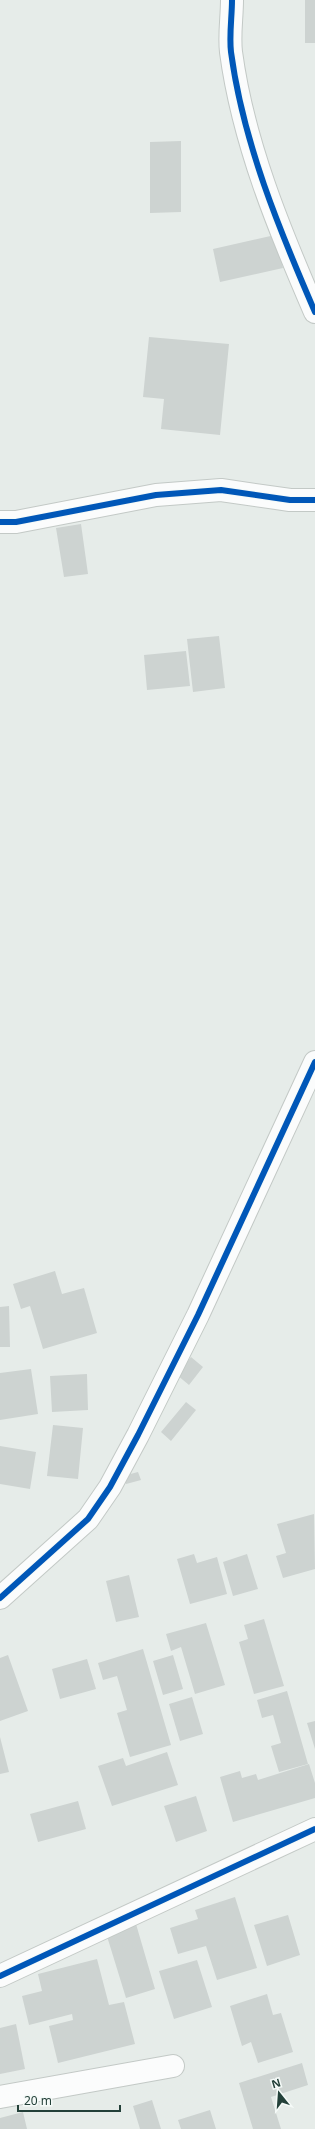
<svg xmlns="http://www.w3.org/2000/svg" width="315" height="2129" viewBox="0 0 315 2129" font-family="'Noto Sans',sans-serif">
  <rect width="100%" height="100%" fill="#e6ece9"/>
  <path fill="#cdd3d1" d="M305,0h10v43h-10z
    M181,141v71l-31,1v-71z
    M275,235l8,33 -63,14 -7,-33z
    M149,337l80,7 -9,91 -59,-6 3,-30 -21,-2z
    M81,524l7,50 -24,3 -8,-49z
    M219,636l6,52 -32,4 -6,-53z
    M186,651l4,35 -43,4 -3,-35z
    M55,1271l7,23 22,-6 13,45 -54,16 -13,-43 -9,3 -8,-25z
    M9,1306l1,41h-10v-40z
    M191,1357l12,10 -14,18 -12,-10z
    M31,1369l7,45 -38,6v-47z
    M87,1374l1,36 -36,2 -2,-36z
    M186,1402l10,8 -25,31 -10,-9z
    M53,1425l30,3 -5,51 -31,-3z
    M0,1446l36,6 -6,37 -30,-5z
    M138,1472l3,8 -15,4 -3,-8z
    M314,1514l1,55 -32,9 -7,-22 10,-3 -9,-29z
    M194,1554l3,9 20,-6 10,37 -37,10 -13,-45z
    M247,1554l11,35 -25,7 -10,-34z
    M129,1575l10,42 -23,5 -10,-41z
    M264,1619l20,67 -30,8 -15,-52 9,-3 -4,-14z
    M206,1623l19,62 -30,9 -14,-47 -10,4 -5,-17z
    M143,1649l28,96 -41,12 -13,-44 10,-3 -10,-34 -14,4 -5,-17z
    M8,1655l20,56 -28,10v-63z
    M173,1655l10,34 -20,6 -10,-34z
    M87,1659l9,30 -36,10 -8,-30z
    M287,1691l21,73 -29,8 -8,-26 10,-3 -8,-28 -11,3 -5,-18z
    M192,1697l11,37 -23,7 -11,-37z
    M315,1721v28l-8,-26z
    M0,1737l9,35 -9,2z
    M167,1752l11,33 -66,21 -14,-40 25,-8 3,8z
    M309,1764l6,19v15l-82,24 -13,-45 20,-6 2,7 14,-4 2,6z
    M196,1796l11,35 -31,11 -12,-36z
    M78,1801l8,28 -48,13 -8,-28z
    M235,1897l22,71 -40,12 -11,-34 -28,8 -8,-26 28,-9 -3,-9z
    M288,1915l12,40 -33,11 -13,-41z
    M136,1924l19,65 -29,9 -20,-65z
    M97,1959l12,46 15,-3 11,42 -77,19 -9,-37 24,-6 -1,-6 -43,11 -7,-29 20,-5 -4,-17z
    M197,1960l15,47 -38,12 -15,-48z
    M267,1994l6,21 8,-2 12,39 -35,11 -7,-21 -9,4 -12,-40z
    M16,2024l9,45 -25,5v-46z
    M302,2063l6,22 -37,12 10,32h-28l-14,-46z
    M152,2100l9,29h-21l-7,-23z
    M210,2110l6,19h-35l-3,-9z
    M23,2112l4,17h-27v-11z"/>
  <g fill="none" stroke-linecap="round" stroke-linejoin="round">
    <g stroke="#c3c9c6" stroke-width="24">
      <path id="minor" d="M232,0c0,17 -3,35 -1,52 12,90 48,177 84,260
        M0,522h16l140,-27 65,-5 69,10h25
        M0,1598l88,-79 22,-32 28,-52 60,-120 117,-253
        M0,1976l315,-147
        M0,2097l173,-31"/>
    </g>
    <use href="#minor" stroke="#fbfcfc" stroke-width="22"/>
    <g stroke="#f5faf8" stroke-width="8">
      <path id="cycleway" d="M232,0c0,17 -3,35 -1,52 12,90 48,177 84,260
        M0,522h16l140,-27 65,-5 69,10h25
        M0,1598l88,-79 22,-32 28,-52 60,-120 117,-253
        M0,1976l315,-147"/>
    </g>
    <use href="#cycleway" stroke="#0057b8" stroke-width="6"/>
  </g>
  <g transform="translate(279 2093) rotate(343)" stroke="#f5faf8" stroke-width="3" paint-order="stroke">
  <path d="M0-3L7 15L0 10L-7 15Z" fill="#234039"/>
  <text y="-6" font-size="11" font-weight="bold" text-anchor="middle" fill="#234039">N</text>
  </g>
  <path d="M18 2105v6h102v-6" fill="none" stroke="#234039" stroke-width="2"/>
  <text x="24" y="2105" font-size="12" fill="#234039" stroke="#f5faf8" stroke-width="3" paint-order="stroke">20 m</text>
</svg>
